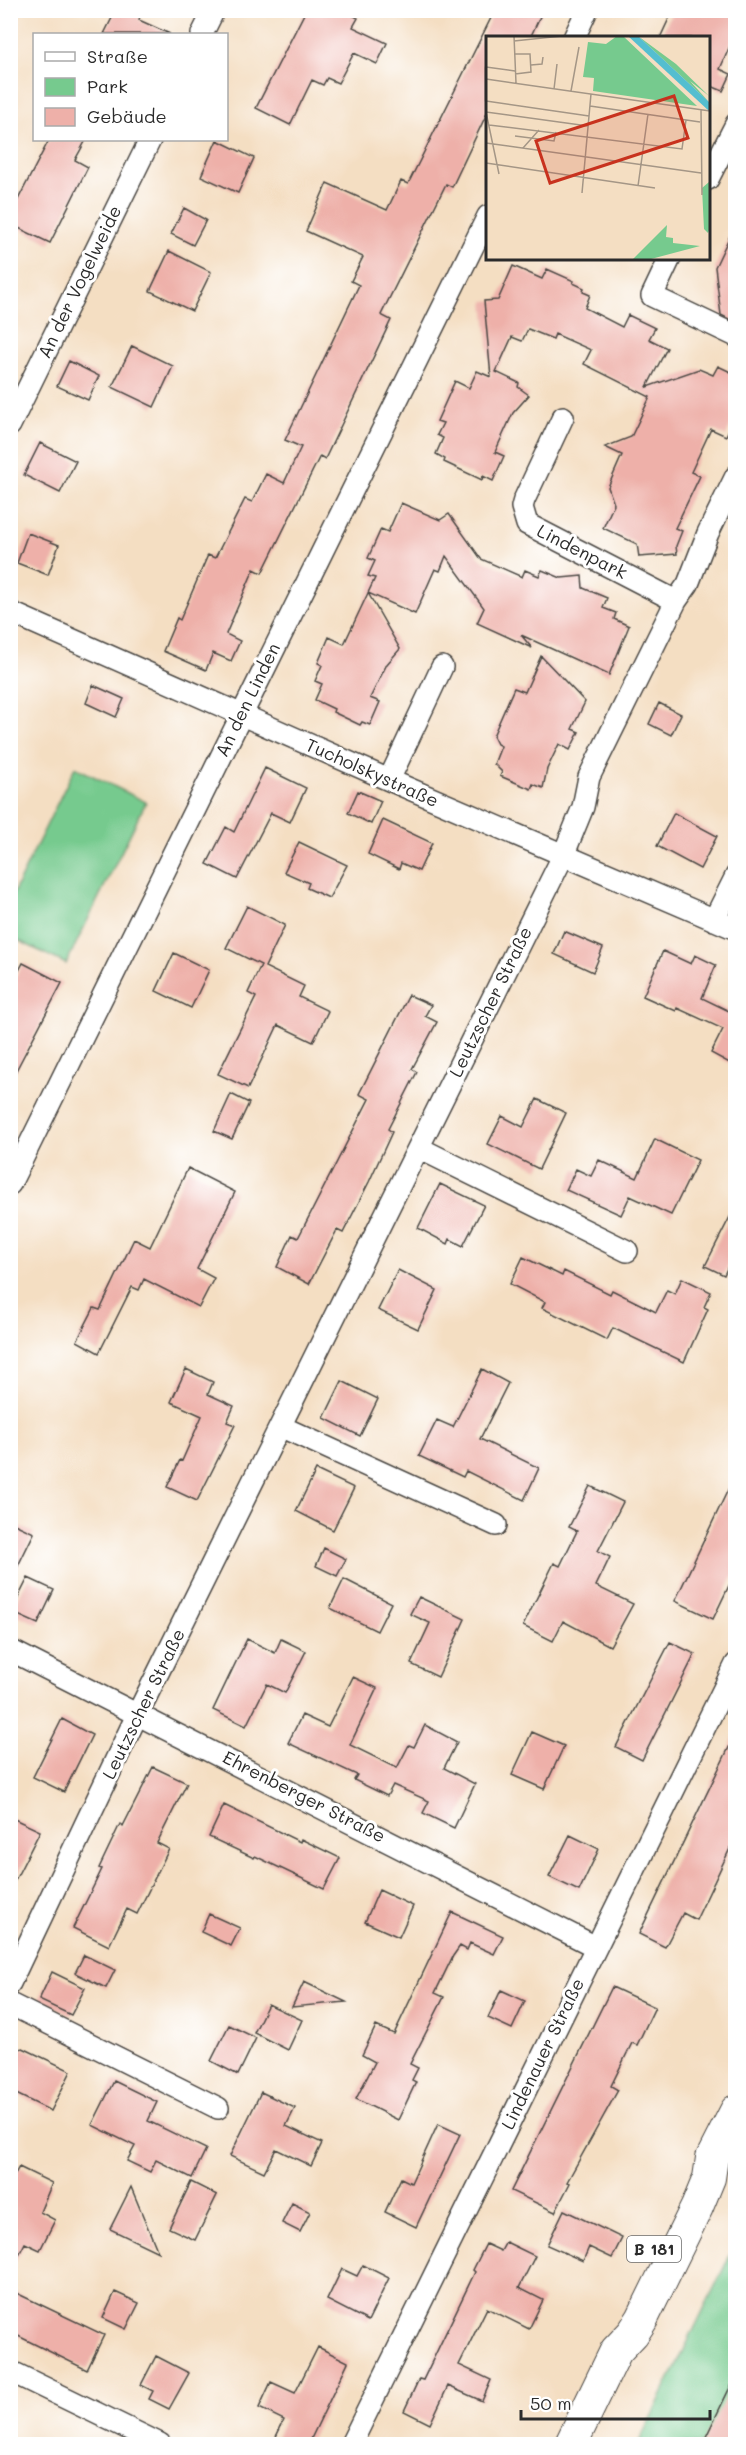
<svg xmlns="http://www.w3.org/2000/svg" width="746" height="2455" viewBox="0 0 746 2455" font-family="Mali,sans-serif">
  <rect width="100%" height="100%" fill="#fff"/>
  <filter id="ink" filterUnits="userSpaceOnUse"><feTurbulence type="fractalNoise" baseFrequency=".0167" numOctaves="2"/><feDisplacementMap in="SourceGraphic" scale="12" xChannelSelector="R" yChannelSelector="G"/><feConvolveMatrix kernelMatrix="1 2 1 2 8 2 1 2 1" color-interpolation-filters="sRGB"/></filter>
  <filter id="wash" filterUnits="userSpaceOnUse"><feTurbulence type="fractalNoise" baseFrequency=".008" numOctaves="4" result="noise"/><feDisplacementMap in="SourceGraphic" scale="24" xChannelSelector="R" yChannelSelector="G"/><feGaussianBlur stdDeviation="1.35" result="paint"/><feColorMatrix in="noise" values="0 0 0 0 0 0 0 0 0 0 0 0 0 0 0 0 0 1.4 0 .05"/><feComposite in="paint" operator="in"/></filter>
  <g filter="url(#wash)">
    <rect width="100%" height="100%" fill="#f4dec2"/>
    <path fill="#76ca8e" stroke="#507a5c" stroke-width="1.5" d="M75,767l71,35 -80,162 -55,-27v-39z
      M735,2245v199h-97z"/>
    <g id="blocks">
      <path fill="#eeb0a9" d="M116,10h12l12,6 -1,4 31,14h-66z
        M306,10h37l15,8 -5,9 34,16 -10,21 -23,-11 -16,30 -11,-5 -4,7 -11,-5 -22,45 -34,-17z
        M495,10h48l-13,28h-42v73l-36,76 -6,-3 -65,131 10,5 -66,139 -5,-3 -58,117 -8,-4 -28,65 14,7 -9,20 -18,-8 -7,17 -43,-19 14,-33 3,2 28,-65 7,3 30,-59 7,3 14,-28 18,9 17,-36 -16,-7 74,-155 -8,-4 12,-24 -57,-26 21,-48 60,27 14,-29 7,3z
        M673,10h62v24l-15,35 11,5 -8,17 -12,-5 -3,6v-54h-48z
        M49,140h37l-11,20 13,7 -38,76 -40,-19v-9z
        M217,140l37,18 -16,35 -37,-17z
        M184,208l22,12 -13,25 -22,-11z
        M735,225v97l-14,-7 -6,-48z
        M169,251l42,21 -19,39 -42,-20z
        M513,266l29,13 5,-10 27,12 -1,2 11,5 -1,4 7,3 -5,13 37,19 6,-12 27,13 -6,11 18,9 -20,39 52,-18 14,6 5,-9 17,8v42l-9,20 -15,-7 -20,43 9,4 -25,52 7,3 -6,15 1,8 -38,3 -2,-13 -34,-16 11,-24 -6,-17 14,-32 -17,-8 26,-10 19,-40 -66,-33 7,-14 -36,-16 -2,5 -25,-10 -6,12 -10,-4 -16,35 23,11 -1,4 11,8 -16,18 -18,39 9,4 -11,25 -10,-5 -1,4 -38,-18 1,-3 -9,-5 7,-16 -6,-3 6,-12 -6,-2 18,-40 14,7 8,-17 14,6 -7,-76 14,-1z
        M132,346l41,20 -19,41 -42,-20z
        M69,361l30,15 -11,24 -31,-14z
        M40,443l36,18 -16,32 -36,-18z
        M401,503l39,17 9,-6 32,45 41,18 3,-7 14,6 3,-6 19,8 21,-2 1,12 24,10 -4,10 13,5 -2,6 15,7 -20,49 -88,-40 11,13 -55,-25 7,-15 -38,-52 -6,15 -5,-2 -20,45 -47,-21 7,-15 -7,-2 7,-15 -7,-3 13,-29 7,3z
        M28,533l31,12 -11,30 -31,-12z
        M368,593l32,56 -13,15 -17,34 10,4 -10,23 -8,-3 -2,3 -27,-13 1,-3 -19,-9 7,-16 -7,-3 7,-16 -4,-2 11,-26 15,7z
        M541,656l44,46 -13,27 7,3 -9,18 -11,-6 -12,25 -4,19 -10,-4 -2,5 -31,-13 2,-4 -8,-8 7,-18 -4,-2 -4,-8 21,-48 11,4z
        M93,685l31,14 -8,18 -30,-14z
        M659,703l22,11 -10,21 -22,-11z
        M265,768l41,20 -16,34 -19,-9 -34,66 -30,-15 19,-37 8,5z
        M358,791l23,10 -10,23 -23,-11z
        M674,813l43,23 -17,33 -43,-23z
        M383,820l49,23 -13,28 -18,-8 -2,6 -31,-15z
        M299,842l48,23 -18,33 -22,-10 2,-5 -25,-11z
        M247,906l38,19 -20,42 39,19 -5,11 29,14 -15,31 -35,-17 -30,63 -30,-14 38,-77 -8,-4 13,-28 -35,-17z
        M564,931l39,17 -10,24 -39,-18z
        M663,951l28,13 4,-9 21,10 -14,33 29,14 4,-9v63l-24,-13 12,-24 -46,-21 -1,3 -33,-15z
        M174,953l35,17 -18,38 -35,-17z
        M23,963l39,20 -52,99v-95z
        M409,995l22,10 -6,11 12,6 -25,47 5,3 -29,57 4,3 -23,50 -26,51 -6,-3 -28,54 -32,-17 15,-32 6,3 71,-139 -10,-5z
        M231,1094l18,9 -17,36 -18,-8z
        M537,1099l29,14 -27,56 -51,-25 14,-28 21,11z
        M655,1139l43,21 -27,55 -41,-19 -9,19 -55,-25 10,-21 15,7 8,-16 38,18z
        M188,1168l47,24 -38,77 17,9 -15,29 -55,-28 -5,11 -7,-3 -33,66 -22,-12 17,-33 6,2 34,-71 16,8z
        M440,1184l44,21 -21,41 -13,-7 -2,5 -30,-16z
        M735,1207v44l-11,24 -19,-9z
        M523,1257l39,19 2,-5 46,23 2,-4 44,22 11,-22 8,4 7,-16 29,14 -7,15 4,2 -24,53 -71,-34 -6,12 -65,-32 3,-6 -35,-18z
        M398,1270l39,20 -19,39 -40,-19z
        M186,1369l27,13 -5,12 26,12 -7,16 8,3 -38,76 -30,-14 13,-27 2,1 20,-45 -31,-14z
        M482,1369l26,14 -28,56 59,29 -15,32 -58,-29 -3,6 -44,-21 18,-36 16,7z
        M342,1381l36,18 -18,37 -36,-18z
        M316,1470l38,18 -21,42 -37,-19z
        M735,1475v98l-22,46 -38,-18z
        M590,1486l33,16 -25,49 12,6 -14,29 37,18 -23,42 -47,-25 -10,20 -30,-15 31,-63 6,3 17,-35 -8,-4z
        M10,1522l24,11 -24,49z
        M324,1548l22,11 -9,17 -21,-10z
        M28,1578l26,12 -16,34 -27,-12z
        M344,1579l47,24 -14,28 -47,-23z
        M419,1597l46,22 -27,58 -27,-13 19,-41 -20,-9z
        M247,1639l28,14 6,-14 25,12 -21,42 -18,-9 -21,42 -33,-16z
        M670,1642l25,12 -53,106 -26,-13z
        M353,1677l24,11 -27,57 47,23 12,-23 5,2 11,-22 32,17 -13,26 31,16 -21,44 -31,-15 6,-12 -36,-16 -6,11 -33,-16 3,-5 -69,-32 14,-28 26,12z
        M62,1719l30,16 -28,57 -31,-15z
        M532,1732l32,14 -20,43 -32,-14z
        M735,1735v103l-39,82 -13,-7 -18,34 -26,-13z
        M153,1767l34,16 -30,60 12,6 -32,65 -10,-5 -18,37 -36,-18 29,-59 -3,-1 21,-44 3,2z
        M224,1805l76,37 1,-3 39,19 -16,31 -69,-33 -1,2 -45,-21z
        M10,1817l30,14 -30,59z
        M570,1835l29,14 -20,42 -30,-14z
        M379,1890l34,16 -14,31 -34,-15z
        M452,1912l51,24 -9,18 -24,-11 -3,7 -7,-4 -7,10 -18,37 9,4 -34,67 8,4 -6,12 4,2 -18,38 -42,-21 19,-37 -13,-7 14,-29 18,8z
        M209,1914l31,14 -9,18 -30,-14z
        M84,1955l31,15 -9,18 -31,-15z
        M52,1972l33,16 -14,27 -32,-15z
        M304,1982l42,20 -54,5z
        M612,1987l43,20 -18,38 -5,-2 -21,43 7,4 -51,92 3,1 -15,29 -44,-21z
        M501,1990l24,11 -13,28 -24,-11z
        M268,2004l34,16 -14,30 -34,-17z
        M229,2025l27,13 -18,37 -27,-14z
        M23,2048l48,23 -20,40 -41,-20v-40z
        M114,2081l43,21 -9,19 58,28 -14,29 -36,-18 -6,12 -23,-11 8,-15 -43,-21z
        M261,2092l34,16 -9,18 36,17 -11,23 -35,-17 -12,23 -34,-16z
        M438,2124l22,10 -44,93 -31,-15 16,-34 10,5z
        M19,2167l33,16 -12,29 15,8 -15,30 -15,-7 -15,29v-89z
        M191,2182l26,13 -22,45 -26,-12z
        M131,2187l27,65 -48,-23z
        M292,2203l18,9 -10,20 -18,-9z
        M564,2210l58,28 -10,20 -23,-11 -6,14 -36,-16z
        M506,2242l29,14 -16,32 24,12 -14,29 -42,-21 -28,57 32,15 -9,21 -34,-15 -18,38 -26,-13 15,-32 4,1 52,-108 -2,-2 13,-26 15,7z
        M363,2265l26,13 -21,43 -41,-21 15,-31 15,7z
        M10,2290l94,45 -17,35 -77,-38z
        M115,2292l24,11 -13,26 -23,-11z
        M318,2347l30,15 -40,83h-36l12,-25 -25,-12 12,-26 24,11z
        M156,2356l33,17 -20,36 -20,-10 4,-8 -12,-6z
        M735,2377v57l-4,11h-29z"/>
    </g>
  </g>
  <g filter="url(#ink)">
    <use href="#blocks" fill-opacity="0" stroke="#494642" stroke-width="1.5"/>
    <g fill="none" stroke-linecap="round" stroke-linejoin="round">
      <g stroke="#494642" stroke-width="24">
        <path id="street" d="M202,34l12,-24
          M574,38l13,-28
          M708,179l28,-55
          M670,258l-18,38 84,40
          M563,417l-39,83 -2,7 5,17 149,77
          M10,425l140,-285
          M10,612l379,168 347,149
          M389,780l53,-113
          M714,920l22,-44
          M419,1148l208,103
          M10,1184l478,-968
          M282,1427l214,98
          M10,1650l586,297
          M10,1983l128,-270 425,-857 20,-49 6,-30 87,-176 12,-17 20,-51 28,-57
          M10,2004l208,104
          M10,2371l150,73
          M351,2444l385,-780"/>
      </g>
      <g stroke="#494642" stroke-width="34">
        <path id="primary" d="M571,2444l45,-93 17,-18 9,-14 55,-112 12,-29 3,-20 24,-47"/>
      </g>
      <use href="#street" stroke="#fff" stroke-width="21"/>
      <use href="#primary" stroke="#fff" stroke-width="32"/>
    </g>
  </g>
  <g text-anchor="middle" stroke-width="6" stroke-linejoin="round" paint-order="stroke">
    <rect fill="#fff" stroke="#6b6b6b" stroke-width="1.5" x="627" y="2236" width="54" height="26" rx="4.5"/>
    <g font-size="16" font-weight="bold" fill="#2b2b2b">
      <text x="654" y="2255">B 181</text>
    </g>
    <g font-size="18" fill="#2b2b2b" stroke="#fff">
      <text transform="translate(80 282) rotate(-64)" y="6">An der Vogelweide</text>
      <text transform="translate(582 552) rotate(27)" y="6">Lindenpark</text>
      <text transform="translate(248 700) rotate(-64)" y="6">An den Linden</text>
      <text transform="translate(372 773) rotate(24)" y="6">Tucholskystraße</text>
      <text transform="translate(491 1002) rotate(-64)" y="6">Leutzscher Straße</text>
      <text transform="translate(144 1704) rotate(-64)" y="6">Leutzscher Straße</text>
      <text transform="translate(304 1797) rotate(27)" y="6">Ehrenberger Straße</text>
      <text transform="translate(543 2054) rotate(-64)" y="6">Lindenauer Straße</text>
    </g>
  </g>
  <g transform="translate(486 36)">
    <rect width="224" height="224" fill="#f4dec2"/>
    <path d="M131,0h6l74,70 -104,-15 1,-13 -11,-1 5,-35 18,2zM152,0l38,28 33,32 -19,-15 19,21zM223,146l1,46 -2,5 -4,-4 -2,-41zM181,189l-1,12 7,1v5l27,3 -49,13h-18z" fill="#76ca8e"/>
    <path d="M142,0h10l71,66v9z" fill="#54bed0"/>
    <path fill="none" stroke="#a49686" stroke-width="1.5" d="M28,0l2,47M28,5l48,-5M28,18h16l1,18 -16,2M45,29l11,-1 1,-7M0,31l29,4M0,43l224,32M68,53l3,-25M85,55l8,-44M0,65l103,15M104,70l110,16M215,74l1,85M0,76l102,14M0,76l13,62M3,89l193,24 4,-29M29,100l39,5 2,-9M0,107l215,30M37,112l16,-18M0,127l169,25M152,150l10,-72M96,157l9,-99"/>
    <path fill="#c8321e" fill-opacity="0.15" stroke="#c8321e" stroke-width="3" d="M188,60l14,42 -138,45 -14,-42z"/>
    <rect width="224" height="224" fill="none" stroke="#2b2b2b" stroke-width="3"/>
  </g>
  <rect width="746" height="2455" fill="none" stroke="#fff" stroke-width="36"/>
  <rect x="33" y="33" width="195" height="108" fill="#ffffff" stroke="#aaaaaa" stroke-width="1.5"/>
  <rect x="45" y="52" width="30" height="9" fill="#ffffff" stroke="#aaaaaa" stroke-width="1.5"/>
  <text x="87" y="63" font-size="18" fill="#2b2b2b">Straße</text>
  <rect x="45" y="78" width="30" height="18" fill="#76ca8e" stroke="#aaaaaa" stroke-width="1.5"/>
  <text x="87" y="93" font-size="18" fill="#2b2b2b">Park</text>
  <rect x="45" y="108" width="30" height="18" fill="#eeb0a9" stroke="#aaaaaa" stroke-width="1.5"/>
  <text x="87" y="123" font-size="18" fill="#2b2b2b">Gebäude</text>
  <path d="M521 2410v9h189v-9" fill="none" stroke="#2b2b2b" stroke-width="3"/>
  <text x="530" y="2410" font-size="18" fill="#2b2b2b" stroke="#ffffff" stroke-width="4.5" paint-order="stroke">50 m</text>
</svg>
